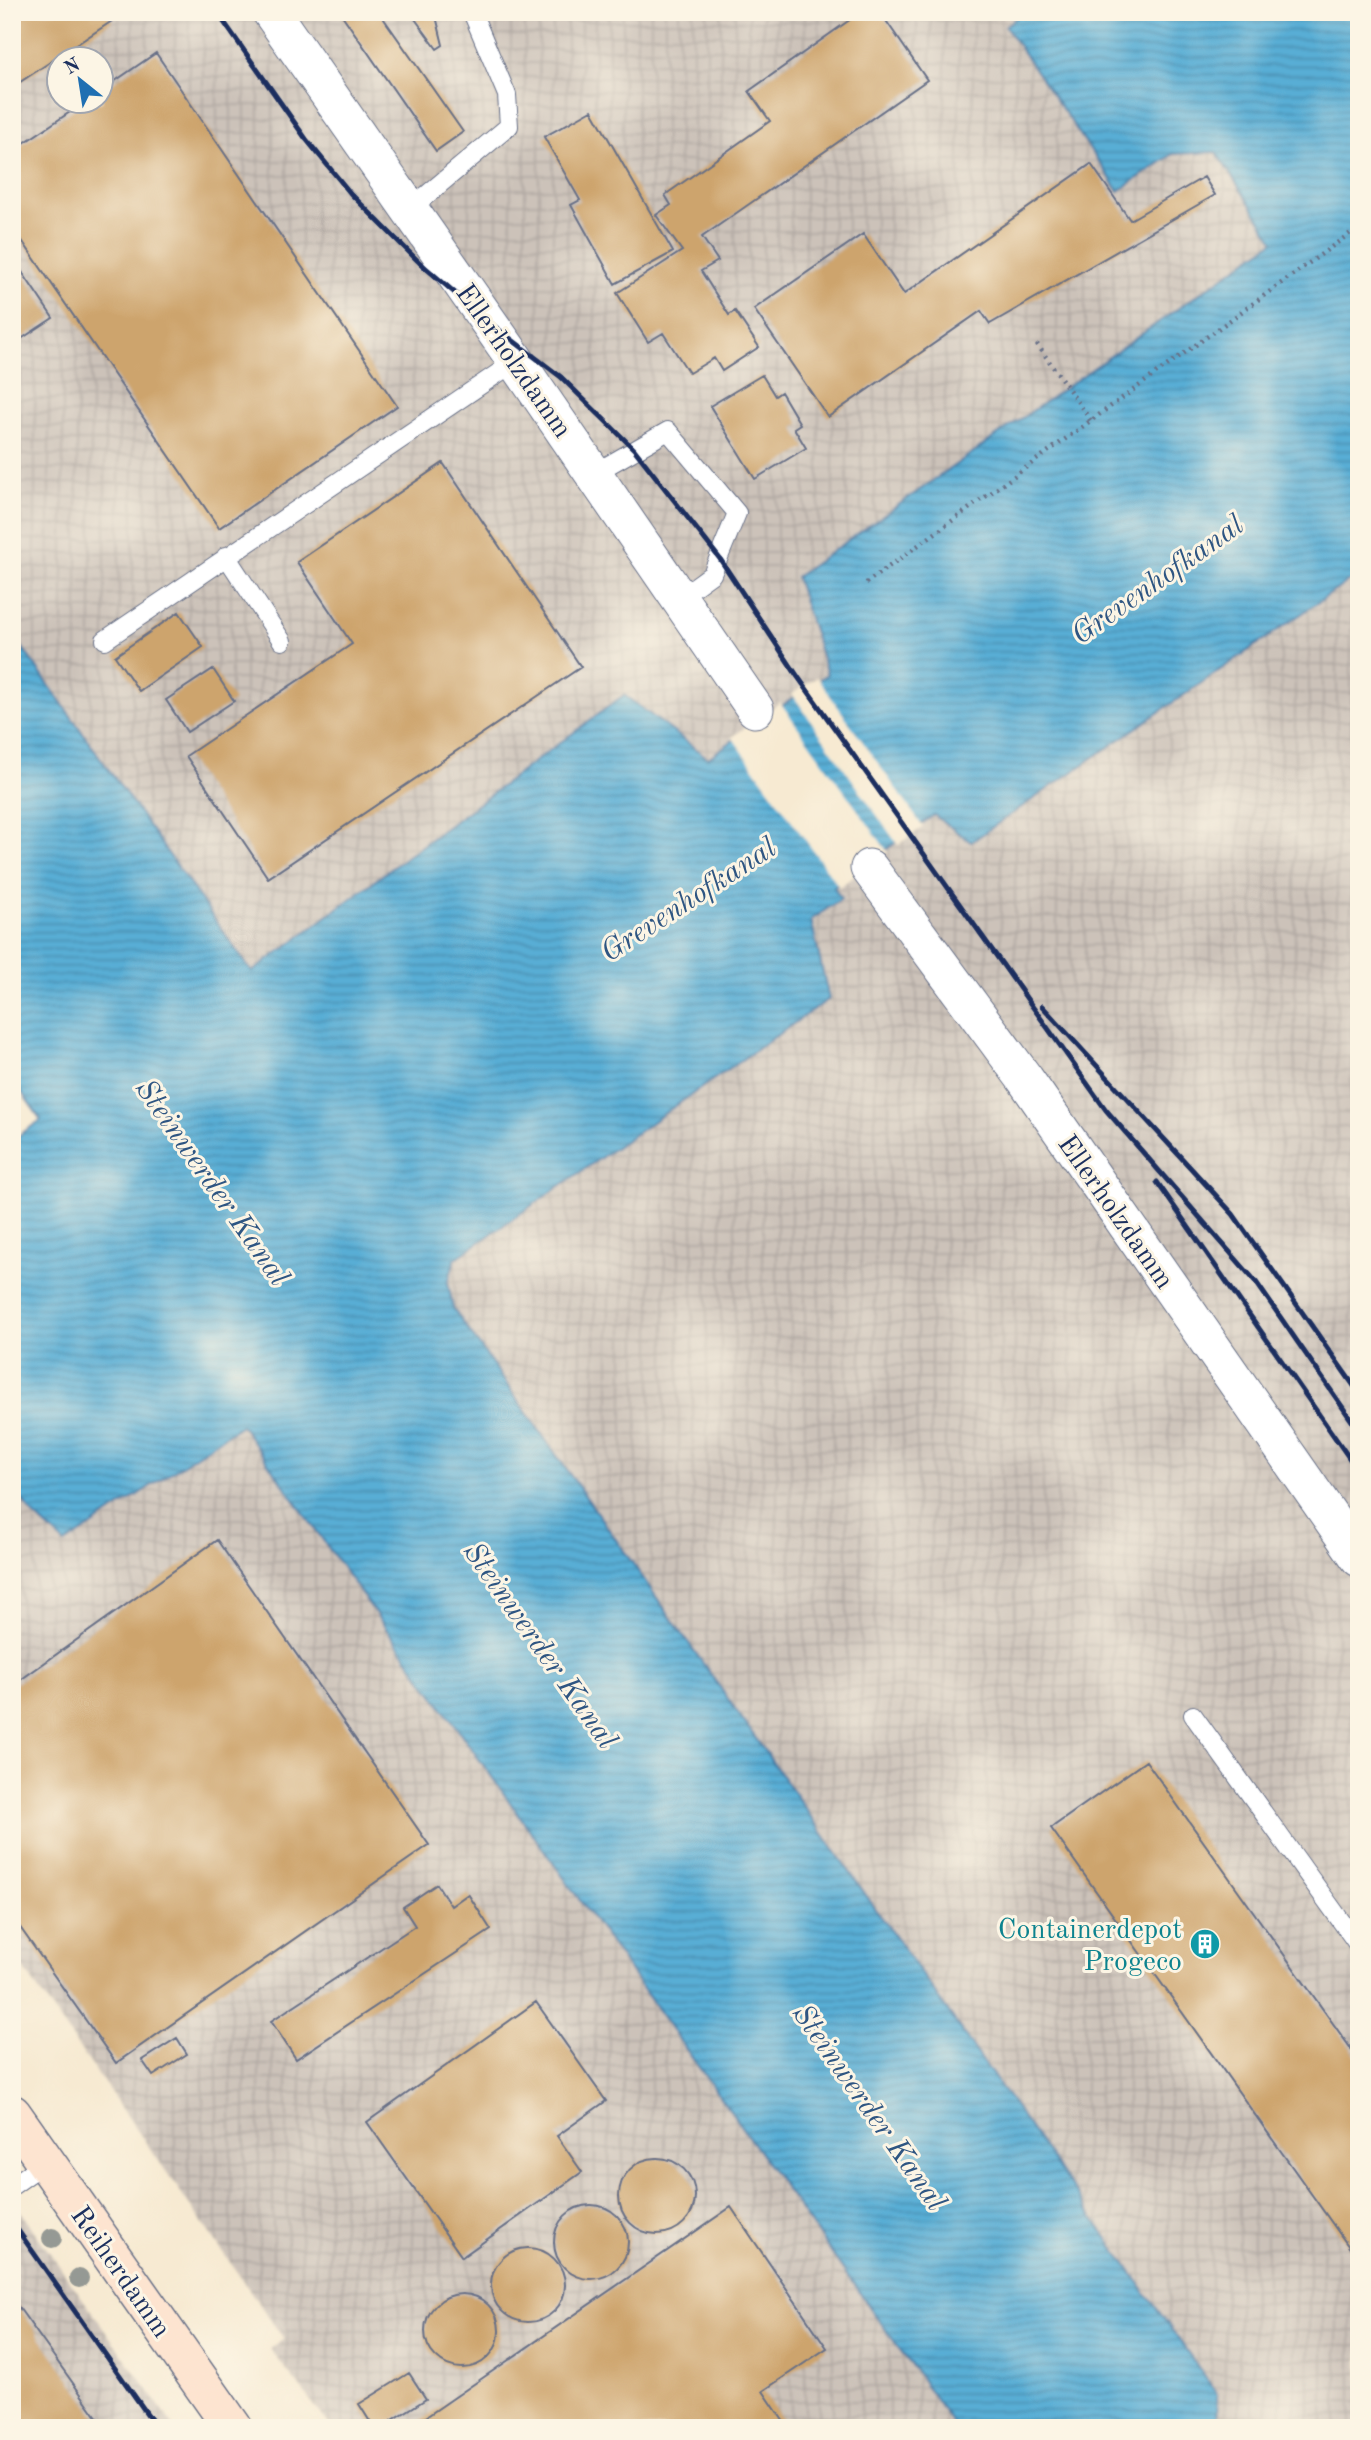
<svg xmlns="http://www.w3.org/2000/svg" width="1371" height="2440" viewBox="0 0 1371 2440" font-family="'Old Standard TT',serif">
  <defs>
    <pattern id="industrial-grid" width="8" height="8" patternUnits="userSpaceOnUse" patternTransform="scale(1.75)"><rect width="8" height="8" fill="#ccc2b9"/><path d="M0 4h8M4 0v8" fill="none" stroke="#afa7a1"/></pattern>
    <pattern id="water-rules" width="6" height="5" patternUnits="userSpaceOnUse" patternTransform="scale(1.75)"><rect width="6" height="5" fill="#59aed5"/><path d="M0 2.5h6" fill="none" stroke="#498eb0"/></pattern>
  </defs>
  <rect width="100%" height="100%" fill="#fcf5e5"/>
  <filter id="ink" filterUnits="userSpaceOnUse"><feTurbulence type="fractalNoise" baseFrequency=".0143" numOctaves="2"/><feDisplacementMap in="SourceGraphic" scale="14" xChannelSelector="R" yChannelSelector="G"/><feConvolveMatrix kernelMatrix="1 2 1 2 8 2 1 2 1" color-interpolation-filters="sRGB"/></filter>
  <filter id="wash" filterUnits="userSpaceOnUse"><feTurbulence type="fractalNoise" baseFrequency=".00686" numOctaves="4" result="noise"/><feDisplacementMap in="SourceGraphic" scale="28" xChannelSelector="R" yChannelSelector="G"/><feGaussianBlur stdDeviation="1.57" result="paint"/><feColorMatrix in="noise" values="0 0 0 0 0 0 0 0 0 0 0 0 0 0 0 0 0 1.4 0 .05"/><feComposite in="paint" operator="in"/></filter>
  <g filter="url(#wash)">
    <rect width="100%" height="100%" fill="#f7ead2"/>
    <path fill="url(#industrial-grid)" fill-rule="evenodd" d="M12,12h1012l-19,14 114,165 54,-37 43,-2 59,89 -478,336 30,97 -119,84 -84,-63 -373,277 -239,-339zM60,60h42v42h-42z
      M1359,574v1854h-143l1,-34 -764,-1086 -5,-25 7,-24 355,-340 31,-20 -8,-12 101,-72 37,27z
      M241,1424l715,1004h-624l-62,-79 14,-10 -272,-387v-466l19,26 35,32z
      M12,2200l163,228h-163z"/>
    <path fill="url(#water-rules)" stroke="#3a6e9a" stroke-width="2" d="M1024,12h335v562l-388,268 -37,-27 -100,72 7,12 -30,21 18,79 -374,260 -7,24 5,25 764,1086 -1,34h-260l-715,-1003 -176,119 -34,-32 -19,-26v-346l29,-20 -29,-41v-446l240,339 372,-277 84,63 119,-84 -31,-97 478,-336 -58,-89 -43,2 -54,37 -114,-165z"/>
    <path fill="#f7ead2" d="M817,677l106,150 -25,18 -106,-151z
      M780,702l108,150 -49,35 -107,-150z"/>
    <g id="blocks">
      <path fill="#cda46d" d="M12,12h94l6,9 -92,61 -8,-12z
        M340,12h39l84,120 -27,19z
        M410,12h25l8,33 -6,4z
        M861,12h19l47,68 -225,157 16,24 -17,10 28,44 6,-4 24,36 -37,24 -8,-13 -25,15 -26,-40 -15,9 -31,-49 65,-42 -26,-36 15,-10 -6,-10 105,-74 -21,-30z
        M156,53l241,353 -178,122 -207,-302v-75l73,-49h17v-12z
        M592,110l81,142 -58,32 -44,-79 9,-5 -36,-63z
        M1091,164l39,56 74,-43 11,18 -225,129 -9,-13 -153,106 -74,-108 109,-75 41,60z
        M12,257l41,61 -41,27z
        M762,375l13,21 6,-4 19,32 -6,4 12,20 -51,31 -45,-73z
        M443,463l138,204 -313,211 -82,-122 166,-112 -55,-82z
        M179,612l24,35 -64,44 -24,-35z
        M213,669l21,32 -47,31 -21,-32z
        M217,1540l212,305 -313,218 -104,-147v-230z
        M1146,1761l213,299v201l-308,-433z
        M437,1884l14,22 17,-12 23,36 -195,129 -25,-38 144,-95 -12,-19z
        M536,2002l70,99 -49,35 25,36 -120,85 -95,-135z
        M177,2038l10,16 -34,22 -11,-16z
        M619 2196a38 38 0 1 1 76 0a38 38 0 1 1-76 0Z
        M554 2242a37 37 0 1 1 74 0a37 37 0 1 1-74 0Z
        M731,2207l96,141 -64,43 25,37h-378z
        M491 2285a37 37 0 1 1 74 0a37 37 0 1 1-74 0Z
        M425 2331a37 37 0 1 1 74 0a37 37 0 1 1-74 0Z
        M12,2298l93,130h-93z
        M409,2373l17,26 -46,29h-6l-15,-24z"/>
    </g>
  </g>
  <g filter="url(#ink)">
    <use href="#blocks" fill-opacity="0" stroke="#687087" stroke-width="2"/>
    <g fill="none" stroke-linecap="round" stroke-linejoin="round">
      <g stroke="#687087" stroke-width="20">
        <path id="lane" d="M410,209l99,-83 -2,-31 -35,-83
          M593,474l75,-43 69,82 -25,61 -33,24
          M226,556l56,85
          M105,640l411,-279
          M1193,1715l166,231
          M12,2186l34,-24"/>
      </g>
      <g stroke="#687087" stroke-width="39">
        <path id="street" d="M271,12l245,349 239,348
          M869,868l156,211 334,479"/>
      </g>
      <g stroke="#687087" stroke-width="41">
        <path id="secondary" d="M12,2114l221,314"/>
      </g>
      <path stroke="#687087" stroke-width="4.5" stroke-dasharray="2 5" stroke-linecap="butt" d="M1037,344l54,77
        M866,583l493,-356"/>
      <use href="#lane" stroke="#fff" stroke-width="18"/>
      <use href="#street" stroke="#fff" stroke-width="37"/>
      <use href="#secondary" stroke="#fde4d0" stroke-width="38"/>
      <path stroke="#1b2f5e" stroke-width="5" d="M217,12l89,127 45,55 69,69 70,60 71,54 73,72 86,110 78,118 308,433 150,172 103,149
        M1042,1006l191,208 126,179
        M1157,1182l202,290
        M12,2222l145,206"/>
    </g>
    <g fill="#959994">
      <circle cx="52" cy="2238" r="10"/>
      <circle cx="79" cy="2278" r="10"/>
    </g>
  </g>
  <defs>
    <g id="building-disc" transform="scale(1.575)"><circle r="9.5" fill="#0f9aa8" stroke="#fcf5e5"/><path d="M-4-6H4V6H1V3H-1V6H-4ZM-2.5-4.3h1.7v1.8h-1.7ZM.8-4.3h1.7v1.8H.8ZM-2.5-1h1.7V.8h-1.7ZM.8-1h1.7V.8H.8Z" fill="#fff"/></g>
  </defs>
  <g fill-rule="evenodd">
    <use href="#building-disc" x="1205" y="1944"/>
  </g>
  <g text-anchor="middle" stroke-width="6" stroke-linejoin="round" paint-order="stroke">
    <g font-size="28" fill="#1b2f5e" stroke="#fcf5e5">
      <text transform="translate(515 360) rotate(55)" y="10">Ellerholzdamm</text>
      <text transform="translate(1117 1211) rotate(55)" y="10">Ellerholzdamm</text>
      <text transform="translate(122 2271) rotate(55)" y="10">Reiherdamm</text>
    </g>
    <g font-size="28" fill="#0d838f" stroke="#fcf5e5" text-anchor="end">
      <text x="1182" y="1938">Containerdepot<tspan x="1182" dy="32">Progeco</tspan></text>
    </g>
    <g font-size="30" font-style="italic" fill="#2e5582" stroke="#fcf5e5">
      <text transform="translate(1157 579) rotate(-35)" y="10">Grevenhofkanal</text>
      <text transform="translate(688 899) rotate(-33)" y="10">Grevenhofkanal</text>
      <text transform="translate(213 1182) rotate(55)" y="10">Steinwerder Kanal</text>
      <text transform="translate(541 1645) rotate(55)" y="10">Steinwerder Kanal</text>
      <text transform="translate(870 2107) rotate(55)" y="10">Steinwerder Kanal</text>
    </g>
  </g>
  <rect width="1371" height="2440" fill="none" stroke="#fcf5e5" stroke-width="42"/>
  <g transform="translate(80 80) rotate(330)"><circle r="33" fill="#fcf5e5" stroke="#a2a6af" stroke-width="2"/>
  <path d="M0-5L12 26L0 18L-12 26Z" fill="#1f6fb2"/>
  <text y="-10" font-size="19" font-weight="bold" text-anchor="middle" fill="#1b2f5e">N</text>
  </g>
</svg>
